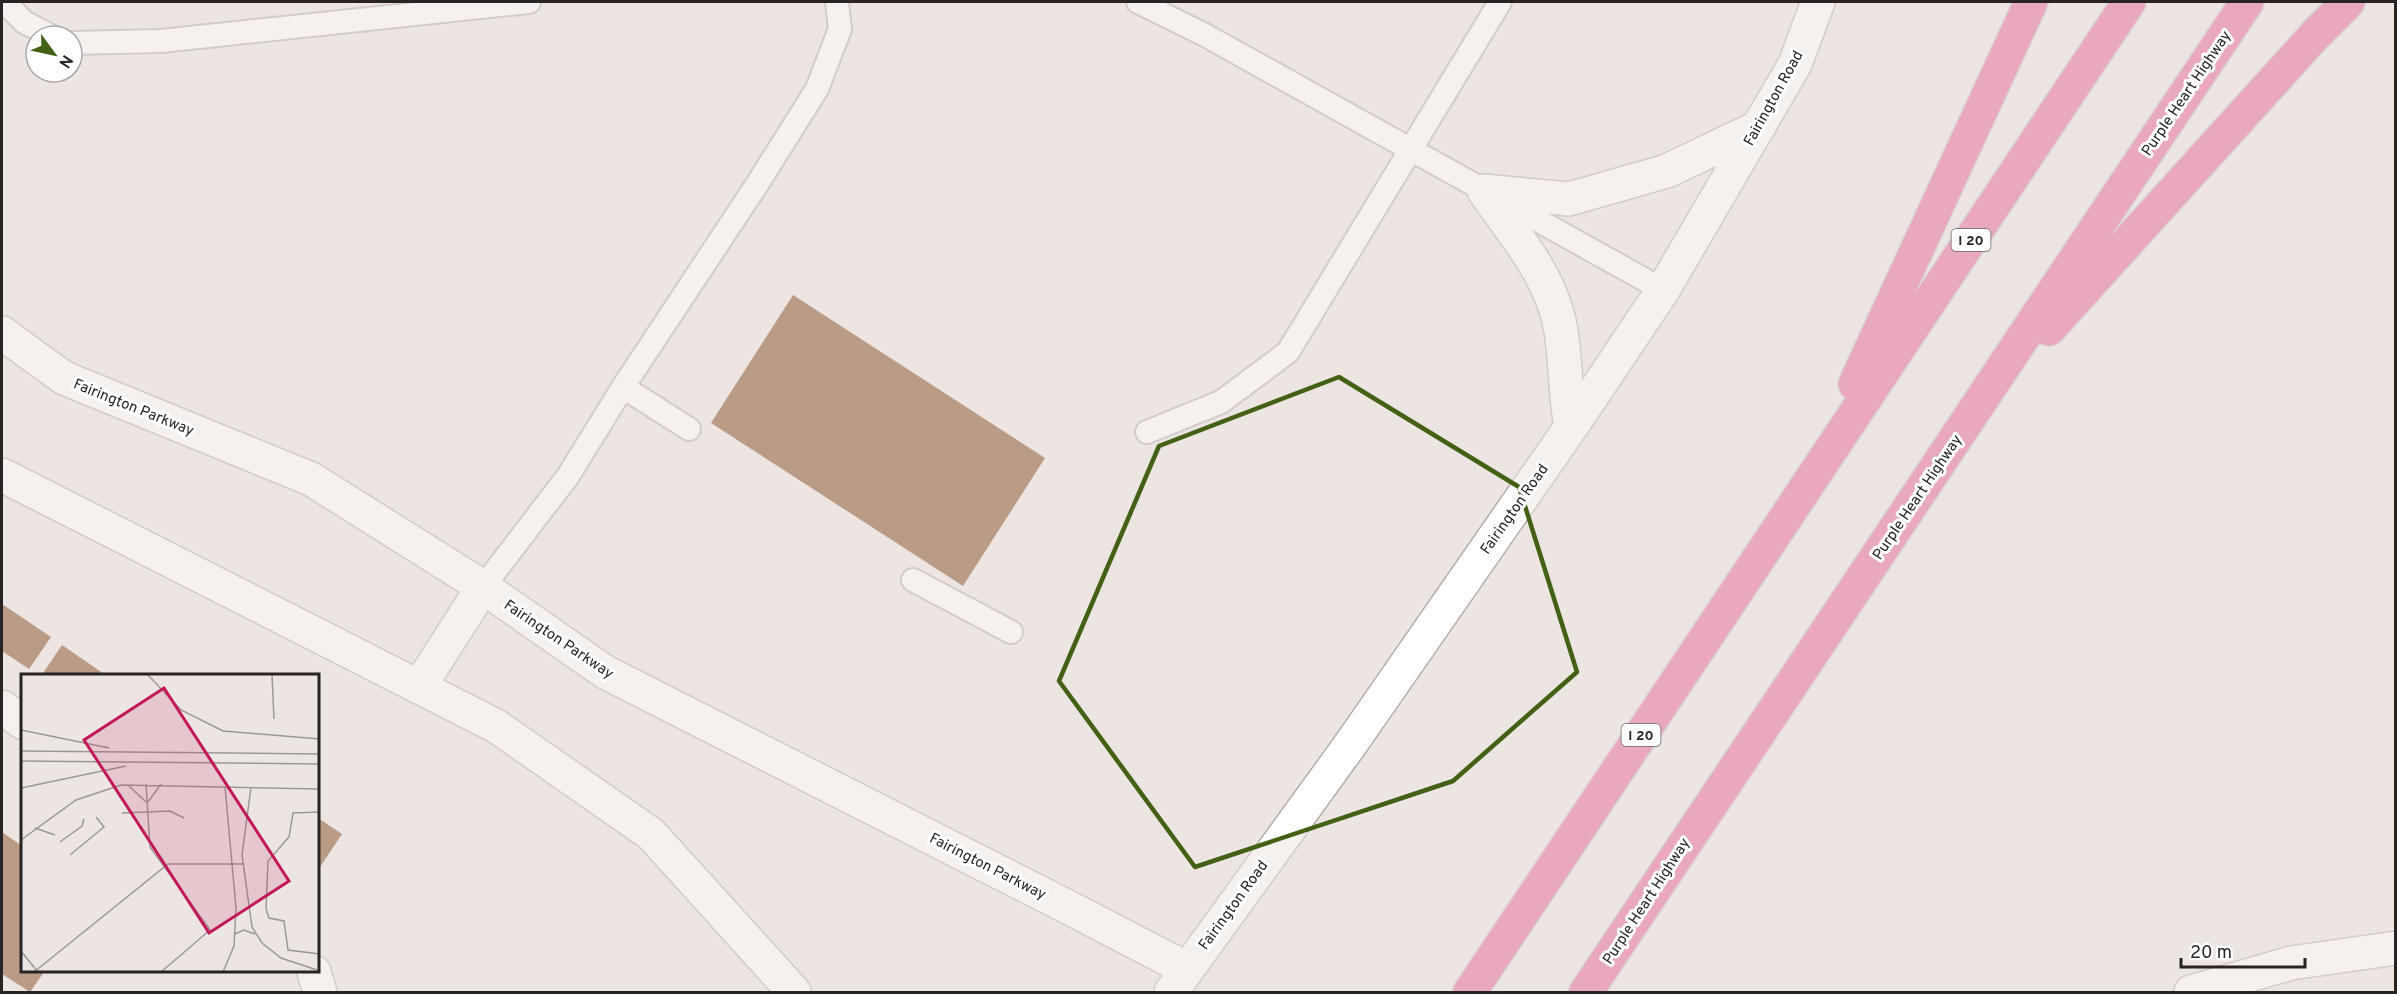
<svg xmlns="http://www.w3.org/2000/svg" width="2397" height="994" viewBox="0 0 2397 994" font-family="Overpass,sans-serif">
  <rect width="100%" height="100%" fill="#ede5e1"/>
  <path fill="#7a4117" d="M793,295l252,163 -82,128 -252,-163z
    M2,604l49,33 -22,32 -27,-18z
    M62,645l45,31h-66z
    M318,818l24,16 -22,33 -2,-1z
    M2,832l20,14v126h22l-14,20 -28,-18z"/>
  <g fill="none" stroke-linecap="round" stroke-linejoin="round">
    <g stroke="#b4ada9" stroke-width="26">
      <path id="lane" d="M5,2l19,20 27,14
        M1138,2l67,33 458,255
        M72,43l89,-2 368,-39
        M623,387l66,42
        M1147,432l74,-30 67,-50 212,-350
        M913,580l98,52
        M483,587l85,-111 55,-89 133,-201 61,-97 23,-60 -3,-27"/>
    </g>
    <g stroke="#b4ada9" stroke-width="36">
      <path id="street" d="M2,333l62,45 247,101 172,108 122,85 459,233 123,64
        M2,475l494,251 155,108 143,158
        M419,687l64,-100
        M2,707l20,15
        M314,972l6,20"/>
    </g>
    <g stroke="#b4ada9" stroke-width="36">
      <path id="secondary" d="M1484,191l85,8 98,-28 92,-44
        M1484,191c30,43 69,87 77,140 5,32 4,64 10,96
        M1171,992l179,-247 221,-318 92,-137 132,-226 23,-62
        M2191,992l100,-29 105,-15"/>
    </g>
    <g stroke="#c3c2c1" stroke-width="36">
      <path id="highway" d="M2049,329l266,-294 33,-33
        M1855,384l176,-382
        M1470,992l659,-990
        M1586,992l661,-990"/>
    </g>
    <use href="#lane" stroke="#fff" stroke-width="22"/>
    <use href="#street" stroke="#fff" stroke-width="33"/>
    <use href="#secondary" stroke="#fff" stroke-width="33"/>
    <use href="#highway" stroke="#e65d95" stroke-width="33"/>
  </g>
  <path d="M0 0H2397V994H0ZM1339,377l180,110 58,185 -124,109 -258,86 -136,-186 100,-235z" fill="#ede5e1" fill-opacity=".55" fill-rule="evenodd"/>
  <path fill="none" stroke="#436115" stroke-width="4.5" stroke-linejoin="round" d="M1339,377l180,110 58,185 -124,109 -258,86 -136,-186 100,-235z"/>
  <g text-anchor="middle" stroke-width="6" stroke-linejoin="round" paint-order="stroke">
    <g fill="#fff" stroke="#686665" stroke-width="1.5">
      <rect x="1951.5" y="229" width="39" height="22" rx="4.5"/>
      <rect x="1621.5" y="724" width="39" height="22" rx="4.5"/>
    </g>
    <g font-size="14" font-weight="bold" fill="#272423">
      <text x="1971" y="245">I 20</text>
      <text x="1641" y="740">I 20</text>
    </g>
    <g font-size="15" fill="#272423" stroke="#fff">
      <text transform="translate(2186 93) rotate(-56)" y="5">Purple Heart Highway</text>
      <text transform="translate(1773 98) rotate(-61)" y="5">Fairington Road</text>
      <text transform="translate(134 407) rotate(22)" y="5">Fairington Parkway</text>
      <text transform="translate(1917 497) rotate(-56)" y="5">Purple Heart Highway</text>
      <text transform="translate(1514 509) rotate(-55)" y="5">Fairington Road</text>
      <text transform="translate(559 639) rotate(34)" y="5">Fairington Parkway</text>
      <text transform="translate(988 866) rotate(27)" y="5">Fairington Parkway</text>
      <text transform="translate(1646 901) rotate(-57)" y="5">Purple Heart Highway</text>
      <text transform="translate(1233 905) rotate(-54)" y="5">Fairington Road</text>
    </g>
  </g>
  <g transform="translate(21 674)">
    <rect width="298" height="298" fill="#ede5e1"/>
    <path fill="none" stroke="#9e9895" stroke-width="1.5" d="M127,1l33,35 42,21 97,8M251,1l2,44M0,56l88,18M0,77l299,3M0,87l299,3M125,110l4,63 60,83 -49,42M108,112l17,16M230,113l-9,68 10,72 10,16 19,15 39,13M0,114l105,-22M127,128l13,-18M299,138l-27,1 -4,24 -21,24 -2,48 3,9 15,3 4,29 32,4M101,139l48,-2 14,7M14,154l20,7M0,166l55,-40 45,-15 199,4M39,168l22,-16 2,-7M49,181l34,-28 -8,-10M214,260l9,-4 11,4M0,277l16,20M13,298l134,-108h75M202,298l11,-26 2,-38 -11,-121"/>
    <path fill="#c2185b" fill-opacity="0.15" stroke="#c2185b" stroke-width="3" d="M143,14l125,193 -80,52 -125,-193z"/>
    <rect width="298" height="298" fill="none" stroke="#272423" stroke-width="3"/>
  </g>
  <rect width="2397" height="994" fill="none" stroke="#272423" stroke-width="6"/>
  <g transform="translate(54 54) rotate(123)"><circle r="28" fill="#ffffff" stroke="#a9a7a7" stroke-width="1.5"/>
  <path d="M0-4.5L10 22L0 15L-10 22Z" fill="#436115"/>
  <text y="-9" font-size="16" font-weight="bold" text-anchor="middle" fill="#272423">N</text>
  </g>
  <path d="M2181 958v9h124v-9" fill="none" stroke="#272423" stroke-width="3"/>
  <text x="2190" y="958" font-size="18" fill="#272423" stroke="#ffffff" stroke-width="4.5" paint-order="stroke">20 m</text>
</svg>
